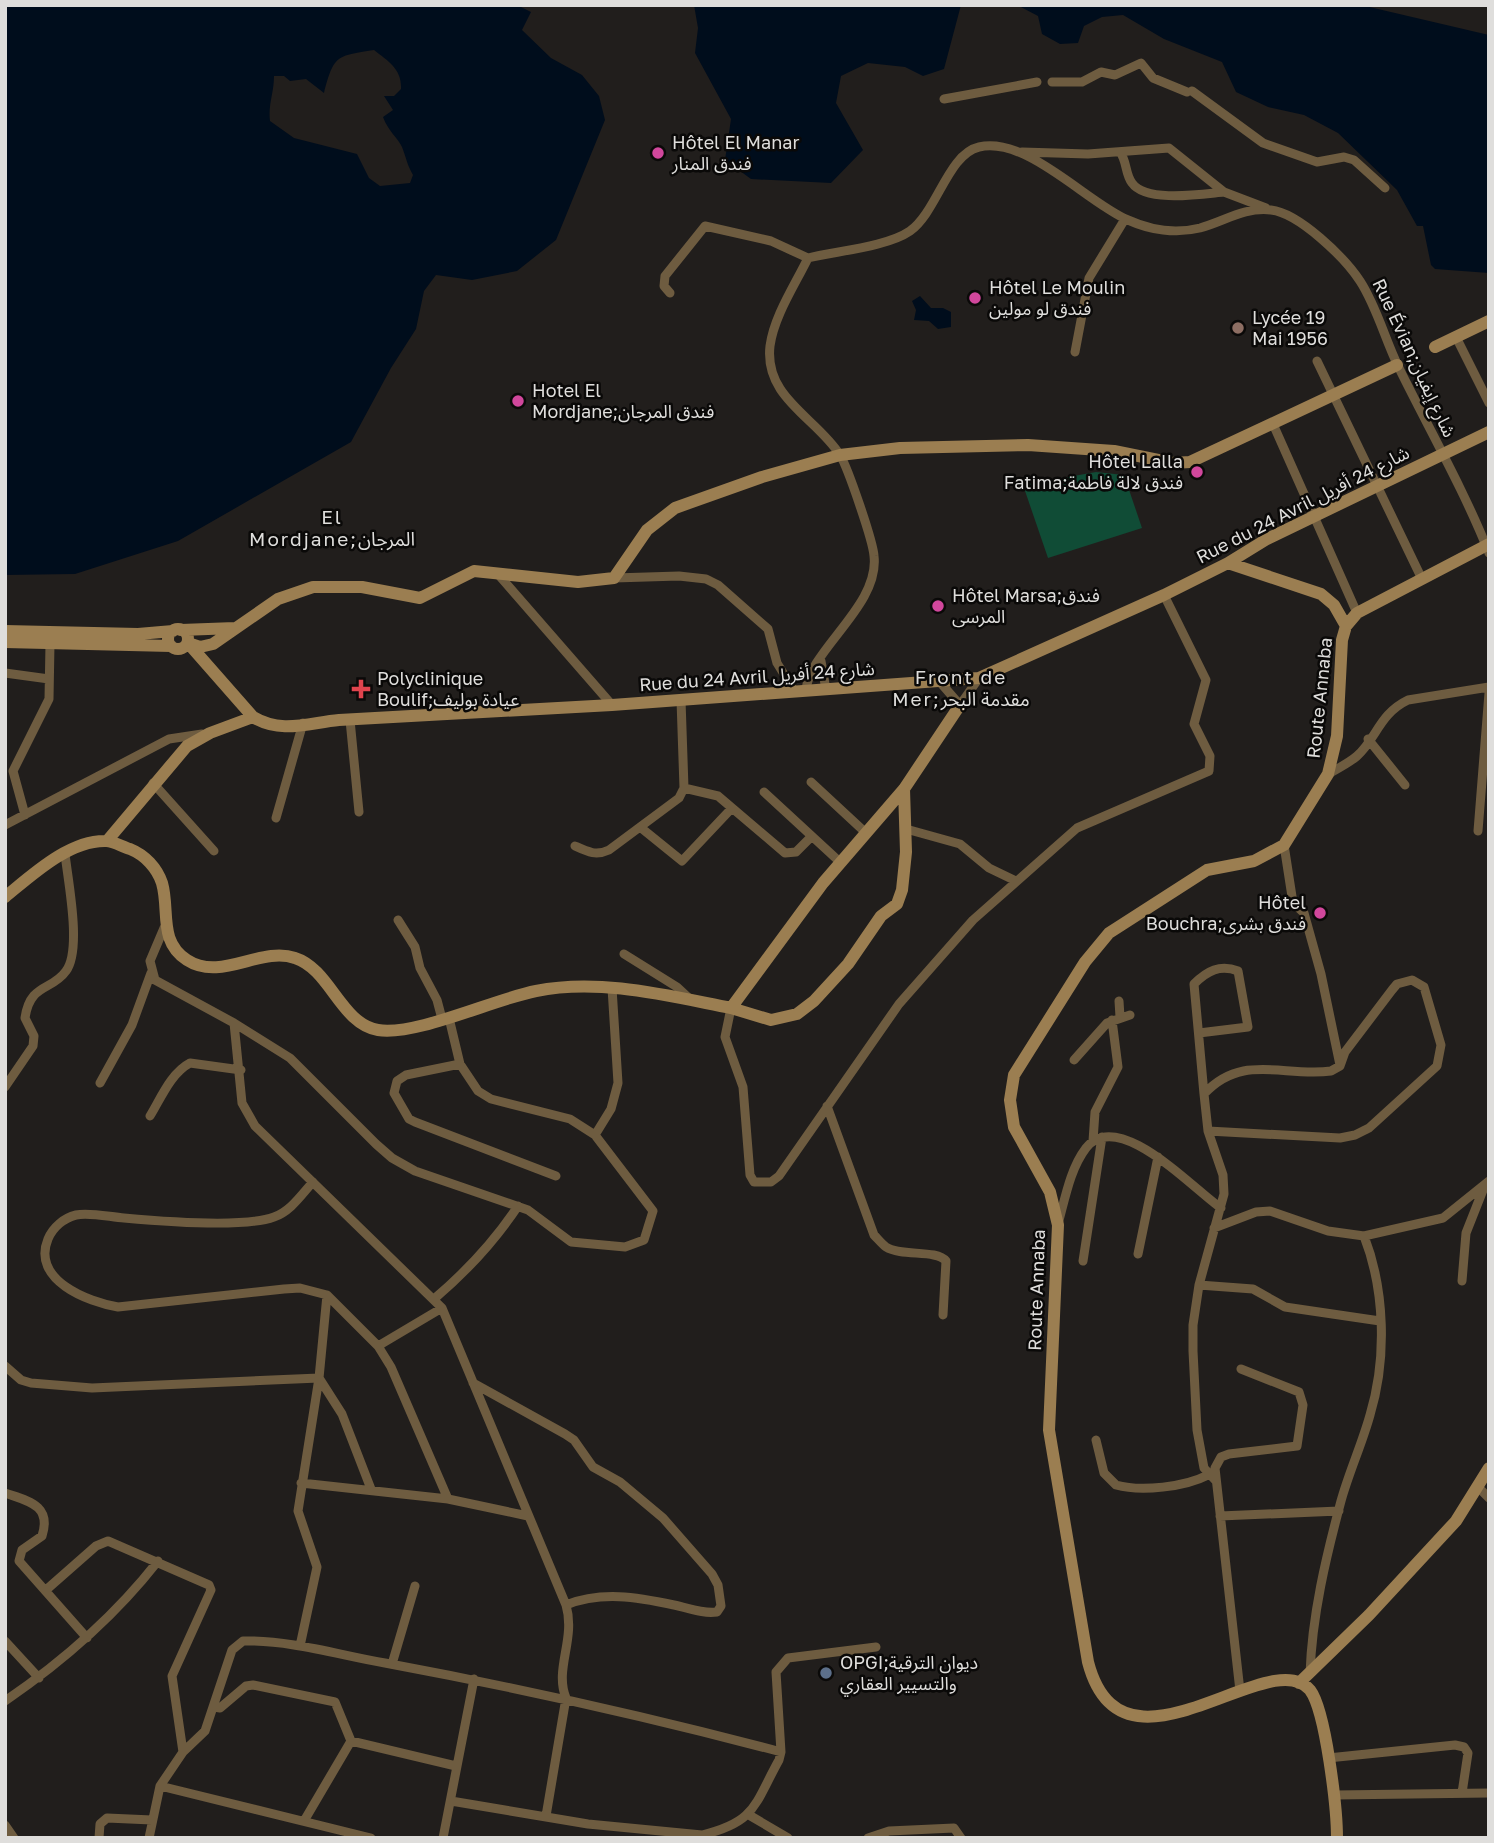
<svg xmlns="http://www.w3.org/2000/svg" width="1494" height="1843" viewBox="0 0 1494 1843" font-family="'Golos Text','Noto Sans Arabic',sans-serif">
  <rect width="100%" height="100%" fill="#211e1c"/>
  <path fill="#104c36" d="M1096,472l28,3 18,53 -94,30 -25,-73z"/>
  <path fill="#000d1c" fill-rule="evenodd" d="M5,5h512l14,7 -9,18 29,28 31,17 17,21 6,24 -49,120 -39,31 -45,9 -36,-5 -12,16 -8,38 -25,39 -40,74 -173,99 -103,33 -70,1zM374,50c14,11 28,19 27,39l-7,7h-10l9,14 -10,7c5,14 15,21 19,30 4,10 5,18 11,28l-3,8 -30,3 -11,-8 -12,-24 -63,-16 -24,-17c-2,-17 4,-28 4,-45h10l6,5 16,-2 18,14c10,-38 12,-37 50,-43z
    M694,5h267l-17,64 -21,7 -18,-9 -37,-4 -27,13 -5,27 27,47 -32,33 -80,-4 -26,-19 6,-41 -36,-66 3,-25z
    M1017,5h344l128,30v238l-54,-4 -4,-4 -8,-39h-6l-20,-36 -59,-57 -34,-18 -36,-8 -32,-15 -14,-30 -58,-23 -41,-24 -21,2 -18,9 -6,17 -18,1 -18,-10 -4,-18z
    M920,296l11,12h12l8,4v15l-13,2 -9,-8 -15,-1 2,-10 -4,-9z"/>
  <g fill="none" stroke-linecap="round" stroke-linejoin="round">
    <path stroke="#6e5c40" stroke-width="9" d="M1052,82h30l19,-10 14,3 26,-12 12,15 34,14
      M1192,91l71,52 54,19 27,-5 10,3 31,28
      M944,99l93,-17
      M1022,152l66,2 81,-6 55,44 42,16
      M1120,152c7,9 5,22 12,31 14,20 70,11 92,9
      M808,258c28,-7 79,-11 102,-27 27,-19 38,-77 69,-84 48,-11 107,55 149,73 22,10 48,14 72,8 25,-7 44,-21 71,-18 28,3 74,48 89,71 17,26 25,59 39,87 30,61 65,122 90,185
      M670,293l-6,-7 1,-10 40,-50 66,15 37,17
      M1456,337l33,66
      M1075,352l14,-74 36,-59
      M1317,361l104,216
      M1273,424l84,189
      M497,573l115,132
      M614,578l65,-2 27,3 12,6 50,44 9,34 18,29
      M821,661l5,29
      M5,673l44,6
      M939,681l21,24 19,-27
      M806,691c2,-40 74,-85 68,-135 -1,-15 -26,-88 -34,-101 -23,-37 -76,-57 -70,-109 4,-30 25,-61 38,-88
      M350,720l9,92
      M1368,739l37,46
      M1328,774c9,-5 21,-11 29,-18 20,-18 22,-42 51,-56l81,-13
      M811,782l55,51
      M153,783l61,68
      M684,788l34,8 67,57 11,-1 15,-15
      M764,792l77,71
      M25,815l-12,-44 36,-72 1,-55
      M276,818l27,-95
      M5,825l164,-86 33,-5
      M640,827l42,34 50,-53
      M906,829l54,15 29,24 27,13
      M1478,831l11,-138
      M1284,845l9,58 11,10 17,61 19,91
      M575,846c13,6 21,10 34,4l70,-52 5,-10 -3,-88
      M398,920l17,27 5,21 17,32 5,19
      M164,928l-14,33 5,19 79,43 56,35 86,86 16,14 23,13 113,39 43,32 54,5 19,-7 9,-29 -58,-76 16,-26 7,-26 -6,-95
      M624,954l53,33 14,13
      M1119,1001l1,16
      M731,1008l-6,29 18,50 7,88 4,7h17l8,-6 120,-172 74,-84 104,-92 132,-57 1,-15 -16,-32 12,-44 -42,-85
      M449,1018l11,46 18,27 13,8 79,20 25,16
      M234,1023l8,80 13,23 187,182 124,297c10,34 -12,64 0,93l-20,118
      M1199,1033l49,-6 -10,-56c-18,-7 -31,0 -44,13l10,110
      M1074,1060l33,-37 23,-8
      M460,1064l-54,11 -9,6 -3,12 15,26 6,3 141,54
      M100,1083l32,-58 19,-52
      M5,1087l28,-41 1,-10 -9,-18c5,-35 27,-27 41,-47 16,-21 2,-90 -1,-117
      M827,1106l47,129c4,4 8,9 12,12 16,10 50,2 60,14l-3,54
      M150,1116c11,-18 21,-43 40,-53l51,7
      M1208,1131l132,7 15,-3 14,-7 68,-62 4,-21 -17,-58 -12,-7 -15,4 -5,6 -47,62 -5,14 -9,5c-49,6 -89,-18 -127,23l4,37 15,44 1,19 -25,91 -6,40v26l4,79 7,38 12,13
      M1093,1141l2,-29 23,-45 -6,-47
      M313,1182c-12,13 -22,29 -39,35 -30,11 -117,4 -150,1 -14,-1 -35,-6 -48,-3 -12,3 -23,12 -28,24 -17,41 40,63 70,68l166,-18 16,-1 27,7 51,51 13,21 57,132
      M1058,1224c7,-25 12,-55 28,-76 32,-41 107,41 135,60
      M1214,1228l42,-16 14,-1 58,20 36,5c21,54 23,123 6,179 -8,29 -21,57 -29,86 -15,56 -29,114 -31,173
      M1364,1236l79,-18 46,-37
      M1138,1254l20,-97
      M1083,1261l19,-124
      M1462,1281l4,-48 19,-48
      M1199,1285l54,4 32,18 95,14
      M434,1299c33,-28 60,-57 84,-93
      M378,1346l64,-38
      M5,1366l16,14 10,3 61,5 227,-10 23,36 29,75
      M473,1383l92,51 9,6 19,27 27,15 43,36 49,56 6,11 3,21 -4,6c-15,2 -28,-4 -43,-7 -37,-8 -73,-14 -108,0
      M1096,1440l8,33 12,12c25,7 69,2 92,-10
      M301,1483l147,16 80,17
      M1479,1488l10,10
      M5,1493c23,8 47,12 37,43l-20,14 -3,11 68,77
      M1220,1516l119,-5
      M46,1590l50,-44 12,-5 101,44 2,5 -39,86 11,76
      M5,1641l34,37
      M300,1646l17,-79 -19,-56 21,-133 8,-83
      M392,1664l23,-78
      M1240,1691l-25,-223 6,-11 8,-3 68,-8 6,-41 -4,-13 -58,-23
      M5,1701c57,-39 110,-85 153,-140
      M214,1707l6,1 26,-22 7,-1 82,17 16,39
      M1328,1758l127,-13 9,2 4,6 -6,40
      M160,1786l211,52
      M1335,1795l154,-2
      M451,1801l137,23 114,11c54,-13 52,-30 77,-75l2,-8 -5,-80 12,-14 88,-11
      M749,1815l39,23
      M304,1821l47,-80 105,25
      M5,1825l9,13
      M99,1838l1,-14 7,-6 45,2
      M149,1838l11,-52 23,-34 22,-21 27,-81 11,-9c48,-1 96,14 142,22 134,25 265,54 396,89
      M443,1838l31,-159
      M868,1838l21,-7 65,-3 7,10"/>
    <path stroke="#9b7e51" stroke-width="12" d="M1435,347l54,-26
      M1228,563l93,31 13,11 12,21
      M168 639a10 10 0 1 1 20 0a10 10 0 1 1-20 0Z
      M181,630l54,-2
      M5,631l133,3 35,-3
      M5,642l166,4
      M188,643l65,74c28,17 55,6 86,3l273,-15 367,-27 185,-83 64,-32 39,-24 222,-107
      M188,643l12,4 13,-3 65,-45 35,-12h49l58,11 54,-27 104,11 36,-4 33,-48 28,-22 87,-31 78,-22 60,-7 128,-3 86,6 59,12 17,-1 207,-97
      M107,841l80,-95 23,-13 43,-16
      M5,897c27,-22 64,-57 101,-56 7,0 17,6 24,8 15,6 27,19 32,34 8,28 -4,58 25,77 34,22 74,-14 108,-2 35,11 46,66 83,72 39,6 116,-31 158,-39 64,-13 133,5 195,17l92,-125 81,-94 56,-84
      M731,1008l40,12 26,-6 17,-13 34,-37 33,-48 16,-12 5,-14 4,-38 -2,-63
      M1299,1683l70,-68 87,-94 33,-53
      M1337,1838c0,-28 -11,-127 -27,-148 -40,-49 -188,103 -222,-28l-39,-232 9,-205 -8,-33 -36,-65 -4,-27 4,-25 71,-113 24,-29 98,-63 47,-9 30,-16 44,-71 9,-38 5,-96 4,-14 11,-13 132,-69"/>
  </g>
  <g fill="#d1479c" stroke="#0a0908" stroke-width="2.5">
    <circle cx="658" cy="153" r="7"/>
    <circle cx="975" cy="298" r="7"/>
    <circle cx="518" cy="401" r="7"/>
    <circle cx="1197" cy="472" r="7"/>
    <circle cx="938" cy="606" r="7"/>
    <circle cx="1320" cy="913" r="7"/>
  </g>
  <circle fill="#8d6e63" stroke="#0a0908" stroke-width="2.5" cx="1238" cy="328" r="7"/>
  <path fill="#e0444e" stroke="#0a0908" stroke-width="2.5" d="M357.5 678.5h7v7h7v7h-7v7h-7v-7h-7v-7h7z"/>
  <circle fill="#5c6f8a" stroke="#0a0908" stroke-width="2.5" cx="826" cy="1673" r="7"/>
  <g text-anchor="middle" stroke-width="5" stroke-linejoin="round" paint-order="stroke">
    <g font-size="18" fill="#dfdedc" stroke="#0a0908" text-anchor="start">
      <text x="672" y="149">Hôtel El Manar<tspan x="672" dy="21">فندق المنار</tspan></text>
      <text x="989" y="294">Hôtel Le Moulin<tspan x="989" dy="21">فندق لو مولين</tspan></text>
      <text x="1252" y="324">Lycée 19<tspan x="1252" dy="21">Mai 1956</tspan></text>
      <text x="532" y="397">Hotel El<tspan x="532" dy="21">Mordjane;فندق المرجان</tspan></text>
      <text x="1183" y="468" text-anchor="end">Hôtel Lalla<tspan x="1183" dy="21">Fatima;فندق لالة فاطمة</tspan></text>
      <text x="952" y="602">Hôtel Marsa;فندق<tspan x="952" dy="21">المرسى</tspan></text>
      <text x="377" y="685">Polyclinique<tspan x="377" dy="21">Boulif;عيادة بوليف</tspan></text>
      <text x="1306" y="909" text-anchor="end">Hôtel<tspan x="1306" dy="21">Bouchra;فندق بشرى</tspan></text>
      <text x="840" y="1669">OPGI;ديوان الترقية<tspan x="840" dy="21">والتسيير العقاري</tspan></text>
    </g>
    <g font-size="18" fill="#dfdedc" stroke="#0a0908">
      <text transform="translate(1414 358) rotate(65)" y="6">Rue Évian;شارع إيفيان</text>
      <text transform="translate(1303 505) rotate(-27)" y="6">Rue du 24 Avril شارع 24 أفريل</text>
      <text transform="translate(757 677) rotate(-4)" y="6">Rue du 24 Avril شارع 24 أفريل</text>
      <text transform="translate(1320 698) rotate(-84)" y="6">Route Annaba</text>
      <text transform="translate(1037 1290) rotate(-88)" y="6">Route Annaba</text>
    </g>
    <g font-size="19" letter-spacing="2" fill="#dfdedc" stroke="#0a0908">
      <text x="332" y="524">El<tspan x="332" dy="22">Mordjane;المرجان</tspan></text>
      <text x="961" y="684">Front de<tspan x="961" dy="22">Mer;مقدمة البحر</tspan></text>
    </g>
  </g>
  <rect width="1494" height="1843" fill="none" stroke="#dfdedc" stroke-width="14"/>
</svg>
